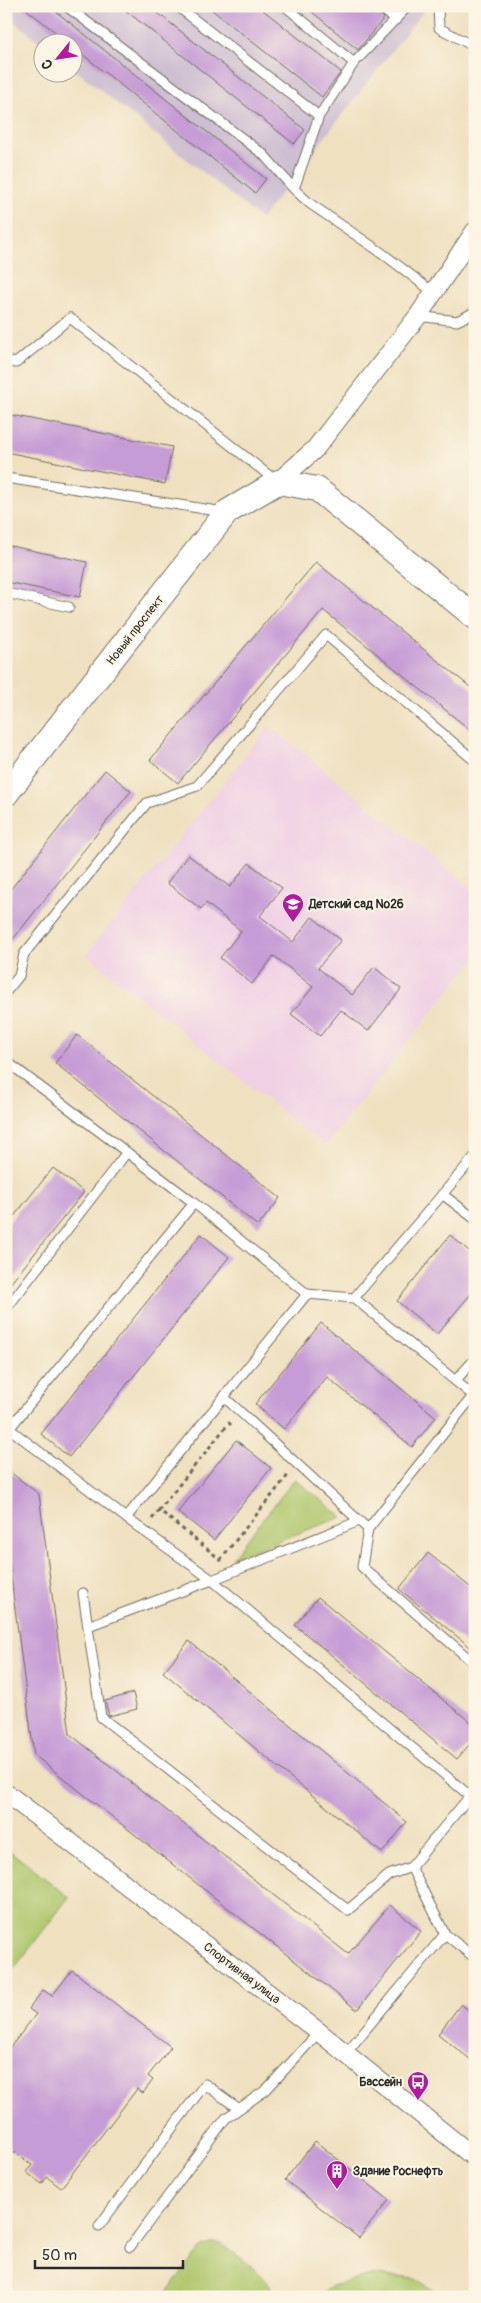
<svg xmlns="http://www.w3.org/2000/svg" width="481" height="2303" viewBox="0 0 481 2303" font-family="Pangolin,sans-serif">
  <rect width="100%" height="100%" fill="#fcf5e5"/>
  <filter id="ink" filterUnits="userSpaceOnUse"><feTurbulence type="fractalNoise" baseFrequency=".02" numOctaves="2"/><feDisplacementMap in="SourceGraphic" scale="10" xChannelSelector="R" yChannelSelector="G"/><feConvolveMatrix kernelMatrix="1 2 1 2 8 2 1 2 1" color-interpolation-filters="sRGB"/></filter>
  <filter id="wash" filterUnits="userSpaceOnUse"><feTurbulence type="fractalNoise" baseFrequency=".0096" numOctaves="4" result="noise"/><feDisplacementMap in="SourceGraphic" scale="20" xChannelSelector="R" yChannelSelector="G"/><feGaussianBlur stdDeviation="1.12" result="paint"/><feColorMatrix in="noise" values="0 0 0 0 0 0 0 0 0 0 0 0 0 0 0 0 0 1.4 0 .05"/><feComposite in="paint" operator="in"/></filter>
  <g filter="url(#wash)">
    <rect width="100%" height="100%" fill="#efe0c0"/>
    <path fill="#f0d0e5" d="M269,726l206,165v67l-150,188 -239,-191z"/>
    <path fill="#cebed2" d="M6,6h421l-166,213 -188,-151 -1,-26 -30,2 -36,-29z"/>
    <path fill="#adc66b" stroke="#6c784b" d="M295,1479l47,38 -110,41z
      M6,1848l63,49 -63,82z
      M214,2243l8,1c13,11 54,35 50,53h-110l40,-50z
      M375,2275l41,4 28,18h-125l13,-11z"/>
    <g id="blocks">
      <path fill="#c69cd6" d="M22,6h27l217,173 -11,14 -183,-147v-4h-4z
        M120,6h29l156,124 -11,14z
        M207,6h51l83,66 -19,25z
        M305,6h68l11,12 -26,32z
        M6,414l166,33 -7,37 -159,-32z
        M6,545l81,17 -7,35 -74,-15z
        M316,562l159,129v43l-152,-124 -145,173 -28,-23z
        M105,770l26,21 -125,157v-53z
        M188,855l42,32 19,-24 33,25 -22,28 33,26 19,-25 29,23 -23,28 34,27 22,-28 27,22 -33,42 -27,-21 -21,26 -29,-22 22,-27 -39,-31 -22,28 -32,-26 21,-27 -35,-28 -5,6 -34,-26z
        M77,1035l203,163 -22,28 -203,-163z
        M53,1168l31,24 -78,97v-63z
        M201,1234l28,23 -160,200 -28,-23z
        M450,1235l25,21v33l-38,45 -40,-33z
        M321,1323l115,94 -24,30 -85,-70 -43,52 -29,-25z
        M236,1440l35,28 -57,72 -36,-28z
        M6,1469l33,25 31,240 278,220 42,-49 31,26 -64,79 -323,-255 -28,-216z
        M428,1553l47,38v60l-76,-62z
        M318,1597l157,129v12l-18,21 -162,-134z
        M189,1641l218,181 -25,31 -219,-181z
        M133,1693l4,16 -28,7 -4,-15z
        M72,1970l99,77 -23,29 5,4 -10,13 -6,-4 -76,99 -14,-11 -5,7 -16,-12 6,-7 -26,-19v-93l30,-39 -7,-5 14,-19 9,6z
        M461,2004l14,11v48l-37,-29z
        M315,2141l74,59 -30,38 -74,-58z"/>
    </g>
  </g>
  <g filter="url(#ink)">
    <use href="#blocks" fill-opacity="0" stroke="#706a5f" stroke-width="1"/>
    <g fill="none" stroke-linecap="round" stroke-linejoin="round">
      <g stroke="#706a5f" stroke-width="11">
        <path id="lane" d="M66,6l197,148 31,35
          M177,6l142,110
          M285,6l69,57
          M379,6l17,14
          M408,6l-54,57 -35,53 -25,73 15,14 73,50 51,39
          M438,6l1,22 36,19
          M418,316l39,5 18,-9
          M6,361l10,2 54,-45 206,163
          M6,478l218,34
          M6,593l63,14
          M6,992l13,-16 5,-22 123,-151 50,-17 129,-151 149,126
          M6,1061l188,142 113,91
          M442,1194l33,25
          M354,1298l121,99
          M6,1309l121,-157
          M455,1381l20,-22
          M224,1397l144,132 105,-133
          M6,1426l120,92 181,-224 47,4 121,-142
          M9,1429l185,-226
          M126,1518l86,62 147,-59
          M368,1529l-6,38 113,97
          M83,1593l18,124 247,193 41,-35 22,-8
          M88,1626l124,-46 258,216
          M445,1934l30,24
          M346,2053l99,-119 -34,-67 64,-77
          M99,2226l106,-142 34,25
          M130,2247l96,-129 40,-28 53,-58"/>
      </g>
      <g stroke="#706a5f" stroke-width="20">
        <path id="street" d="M278,482l37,-33 103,-133 57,-85
          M6,1793l313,239 156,126"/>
      </g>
      <g stroke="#706a5f" stroke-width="26">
        <path id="secondary" d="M6,794l221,-282 51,-30 39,7 158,128"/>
      </g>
      <path stroke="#706a5f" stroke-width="3" stroke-dasharray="4 4" stroke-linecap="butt" d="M152,1519l7,-9
        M220,1560l69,-86
        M222,1561l-63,-51 70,-87 2,2"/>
      <use href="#lane" stroke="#fff" stroke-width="9"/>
      <use href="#street" stroke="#fff" stroke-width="18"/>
      <use href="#secondary" stroke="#fff" stroke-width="24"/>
    </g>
  </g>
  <defs>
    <g id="school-pin" transform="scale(1.125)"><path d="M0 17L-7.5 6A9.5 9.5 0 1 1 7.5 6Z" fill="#b5179e" stroke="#fcf5e5"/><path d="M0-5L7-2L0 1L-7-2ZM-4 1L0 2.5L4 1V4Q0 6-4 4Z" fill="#fff"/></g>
    <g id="bus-pin" transform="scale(1.125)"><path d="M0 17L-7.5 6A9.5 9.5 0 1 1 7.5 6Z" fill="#b5179e" stroke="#fcf5e5"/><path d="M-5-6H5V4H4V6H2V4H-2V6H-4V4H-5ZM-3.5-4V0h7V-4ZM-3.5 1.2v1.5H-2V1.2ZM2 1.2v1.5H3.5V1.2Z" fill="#fff"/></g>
    <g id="building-pin" transform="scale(1.125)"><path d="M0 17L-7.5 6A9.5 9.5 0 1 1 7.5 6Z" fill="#b5179e" stroke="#fcf5e5"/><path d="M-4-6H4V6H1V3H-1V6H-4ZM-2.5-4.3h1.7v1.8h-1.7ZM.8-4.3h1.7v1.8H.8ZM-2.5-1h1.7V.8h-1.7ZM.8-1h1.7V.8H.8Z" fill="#fff"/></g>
  </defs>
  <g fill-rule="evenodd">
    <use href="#school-pin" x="293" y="904"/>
    <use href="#bus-pin" x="418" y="2082"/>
    <use href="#building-pin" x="337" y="2171"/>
  </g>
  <g text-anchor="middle" stroke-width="4" stroke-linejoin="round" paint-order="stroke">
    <g font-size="12" fill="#2b2b2b" stroke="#fcf5e5">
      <text transform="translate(135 630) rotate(-52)" y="4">Новый проспект</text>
      <text transform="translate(242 1973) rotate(37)" y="4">Спортивная улица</text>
    </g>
    <g font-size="12" font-weight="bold" fill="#2b2b2b" stroke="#fcf5e5" text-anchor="start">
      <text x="309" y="908">Детский сад №26</text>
      <text x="402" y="2086" text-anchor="end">Бассейн</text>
      <text x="353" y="2175">Здание Роснефть</text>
    </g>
  </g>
  <rect width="481" height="2303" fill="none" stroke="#fcf5e5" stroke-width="25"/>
  <g transform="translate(58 58) rotate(240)"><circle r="24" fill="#fcf5e5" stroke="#a8a49b"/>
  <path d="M0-4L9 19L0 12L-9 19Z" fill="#b5179e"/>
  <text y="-8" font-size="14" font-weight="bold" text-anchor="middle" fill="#2b2b2b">С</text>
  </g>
  <path d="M35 2260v8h148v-8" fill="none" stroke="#2b2b2b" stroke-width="2.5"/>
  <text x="42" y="2260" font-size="15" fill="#2b2b2b" stroke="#fcf5e5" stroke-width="4" paint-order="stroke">50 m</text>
</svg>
